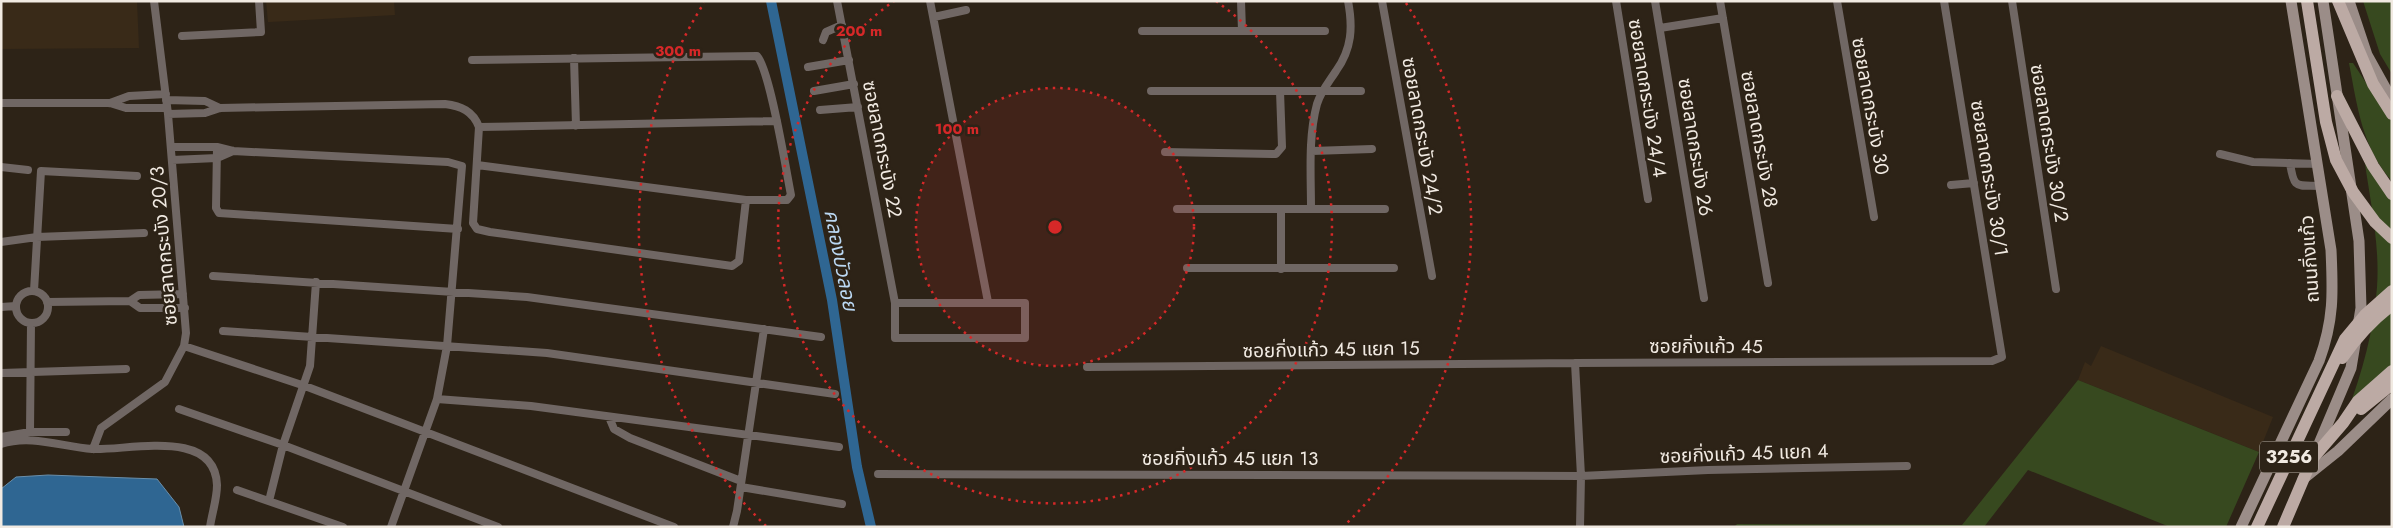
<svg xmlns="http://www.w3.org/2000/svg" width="2393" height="528" viewBox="0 0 2393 528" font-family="Jost,'Noto Sans Thai',sans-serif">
  <rect width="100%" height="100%" fill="#2d2317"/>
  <path fill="#392a18" d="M1,1h136l2,47 -138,1z
    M266,1h128l1,14 -125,7h-2z
    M2101,346l172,71 -14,35 -181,-72 7,-18 6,4z"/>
  <path fill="#37491f" d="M2363,1h29v73l-12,-20z
    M2349,63h4l39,59v59c-30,-33 -35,-76 -43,-118z
    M2364,157l28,44v177l-45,35c15,-40 27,-83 30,-126 3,-43 -7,-87 -13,-130z
    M2078,380l181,72 -33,75h-56l-142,-57 -44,57h-250l3,-3 225,1z"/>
  <path fill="#2f6692" stroke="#698eaa" d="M48,475l109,4 22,28 5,20h-183v-38l15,-12z"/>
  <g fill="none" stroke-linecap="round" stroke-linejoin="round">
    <path stroke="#2f6692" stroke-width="10" d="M771,1l61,299 25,167 14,60"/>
    <path stroke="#706764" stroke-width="8" d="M837,1l58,302v35h130v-35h-130
      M930,1l58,301
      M1241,1l1,30
      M1382,1l50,275
      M1616,1l32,198
      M1655,1l49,297
      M1720,1l48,282
      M1837,1l37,216
      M2012,1l44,288
      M934,17l32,-7
      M1660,28l63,-10
      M1142,31h183
      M182,36l79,-4 -2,-31
      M823,40l3,-8 16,-7
      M574,58l2,68
      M472,60l285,-4c13,14 29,114 34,139l-4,5h-41l-269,-35
      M808,67l41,-7
      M814,91l40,-7
      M1151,91h210
      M166,100l39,1 15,7
      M1,103h109l16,5h41
      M110,103l19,-7 37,-2
      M820,110l38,-3
      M168,114l37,-1 15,-5 225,-4c16,2 28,7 34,23l-6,96 4,6 13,3 242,34 7,-5 7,-61
      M479,127l298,-6
      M171,147h46l16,4 215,11 14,4 -15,180 -10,53 -46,128
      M217,147l-1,61 3,5 239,16
      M1312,151l60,-2
      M1165,152l111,2 6,-7 -2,-56
      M2220,154l33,8 65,2
      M172,160l45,-2 16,-7
      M2290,163c4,27 6,22 31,23
      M1,167l27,3
      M1951,185l23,-2
      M1311,208c0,-33 -3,-71 6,-104 4,-13 12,-22 19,-33 16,-22 17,-44 12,-70
      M1177,209h208
      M1281,209v60
      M1,242l36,-5 107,-4
      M1187,268h207
      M213,276l314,21 294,40
      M34,291l7,-120 96,5
      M16 307a16 16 0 1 1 32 0a16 16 0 1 1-32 0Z
      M130,301l10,7h45
      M47,302l83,-1 9,-6 44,-1
      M1,307l15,-1
      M223,331l324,22 288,41
      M184,346l121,40 369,141
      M1087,367l488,-4
      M1,373l125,-4
      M437,399l94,7 308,41
      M179,409l104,36 215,82
      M609,417l5,12 16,9 111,43
      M30,432l1,-109
      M1,437l29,-5h36
      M1,444c30,-10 62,3 91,5 36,2 123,-22 125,36 0,14 -5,28 -7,42
      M93,449l8,-21 64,-46 19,-36 2,-13 -18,-219 -14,-113
      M878,474l703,2 127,-6 199,-4
      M741,487l101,17
      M237,490l106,37
      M269,501l14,-56 27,-79 6,-84
      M733,527l4,-16 27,-182
      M1580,527l1,-51 -6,-113 417,-2 10,-4 -58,-356"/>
    <path stroke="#9b8d88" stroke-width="11" d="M2349,1l18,54 25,45
      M2316,451l35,-83 10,-60 -2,-67 -36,-240
      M2303,479l35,-28 54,-52
      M2241,527l78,-166c15,-41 14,-68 12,-111l-40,-249"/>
    <path stroke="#bcaaa4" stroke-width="12" d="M2307,1l19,121 10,38 17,32 22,30 17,16
      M2338,1l35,83 19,30
      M2337,96l36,70 19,28
      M2342,358c14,-20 30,-38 50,-53
      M2361,409l31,-25
      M2257,527l88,-188 20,-24 27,-24
      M2283,527l29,-68 31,-36 15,-22 34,-30"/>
  </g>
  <circle cx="1055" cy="227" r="139" fill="#d62828" fill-opacity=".12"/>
  <g fill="none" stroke="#d62828" stroke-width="2.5" stroke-dasharray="2.5 5">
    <circle cx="1055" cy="227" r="139"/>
    <path d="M1216 1A277 277 0 1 1 894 1"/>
    <path d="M766 526A416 416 0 0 1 704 3M1406 3A416 416 0 0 1 1344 526"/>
  </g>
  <g text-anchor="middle" stroke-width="5" stroke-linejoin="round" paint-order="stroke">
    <rect fill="#2d2317" stroke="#b6aea5" stroke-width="1" x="2260" y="441.5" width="58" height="31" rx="4"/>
    <g font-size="18" font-weight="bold" fill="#f1eae2">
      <text x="2289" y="463">3256</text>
    </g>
    <g font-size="19" fill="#f1eae2" stroke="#2d2317">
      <text transform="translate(1648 98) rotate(81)" y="7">ซอยลาดกระบัง 24/4</text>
      <text transform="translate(1871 106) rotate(80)" y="7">ซอยลาดกระบัง 30</text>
      <text transform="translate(1423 136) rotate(80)" y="7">ซอยลาดกระบัง 24/2</text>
      <text transform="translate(1760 139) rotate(80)" y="7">ซอยลาดกระบัง 28</text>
      <text transform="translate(2050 143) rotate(81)" y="7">ซอยลาดกระบัง 30/2</text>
      <text transform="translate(1696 147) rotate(81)" y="7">ซอยลาดกระบัง 26</text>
      <text transform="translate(883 149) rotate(79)" y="7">ซอยลาดกระบัง 22</text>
      <text transform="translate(1990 178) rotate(81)" y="7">ซอยลาดกระบัง 30/1</text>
      <text transform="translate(163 246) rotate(-95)" y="7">ซอยลาดกระบัง 20/3</text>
      <text transform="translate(2309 259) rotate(-94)" y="7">ถนนกิ่งแก้ว</text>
      <text x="1706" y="353">ซอยกิ่งแก้ว 45</text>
      <text transform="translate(1331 349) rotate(-1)" y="7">ซอยกิ่งแก้ว 45 แยก 15</text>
      <text transform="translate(1744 453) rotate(-2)" y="7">ซอยกิ่งแก้ว 45 แยก 4</text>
      <text x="1230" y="465">ซอยกิ่งแก้ว 45 แยก 13</text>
    </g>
    <g font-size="20" font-style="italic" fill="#bbd8f3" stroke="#2d2317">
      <text transform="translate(841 260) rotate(79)" y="7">คลองบัวลอย</text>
    </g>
  </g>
  <circle cx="1055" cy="227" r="8" fill="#d62828" stroke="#2d2317" stroke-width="2.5"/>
  <g font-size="15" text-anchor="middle" font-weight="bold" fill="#d62828" stroke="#2d2317" stroke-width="5" stroke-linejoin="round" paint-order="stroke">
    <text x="859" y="36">200 m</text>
    <text x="678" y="56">300 m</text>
    <text x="957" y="134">100 m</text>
  </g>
  <rect width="2393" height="528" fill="none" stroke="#f1eae2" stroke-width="5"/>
</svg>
